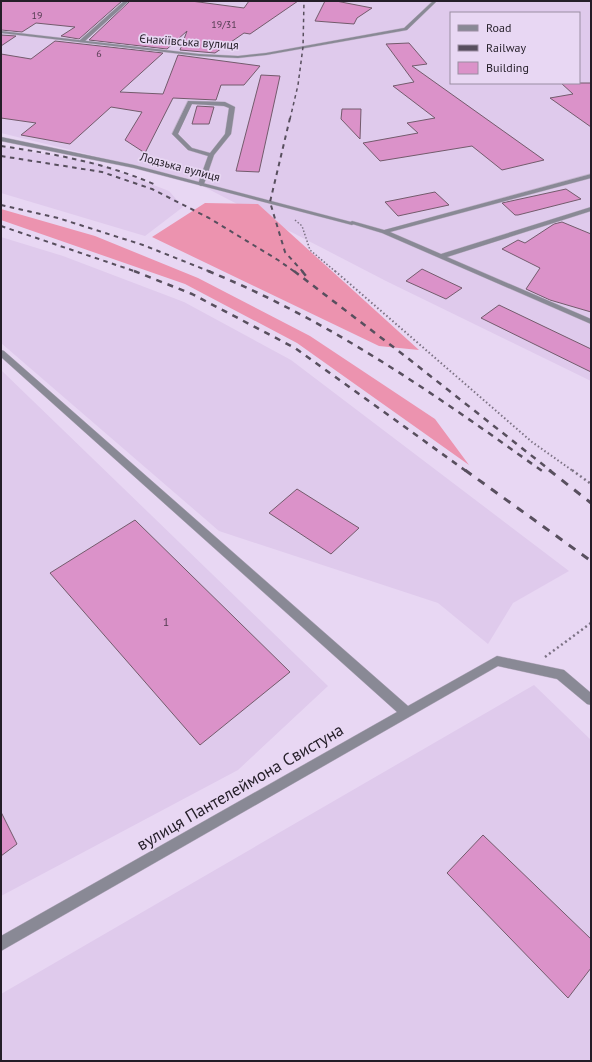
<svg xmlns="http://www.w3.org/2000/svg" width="592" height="1062" viewBox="0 0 592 1062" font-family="'PT Sans',sans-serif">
  <rect width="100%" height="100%" fill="#e8d7f3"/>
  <path fill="#dfcaec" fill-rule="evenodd" d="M1,1h590v380l-205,-100 -197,-102 -188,-46zM451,13h128v70h-128z
    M1,147l96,16 72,28 14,16 -38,29 -144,-43z
    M1,237l62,19 121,46 107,58 278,211 -56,32 -25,41 -50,-41 -219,-72 -218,-188z
    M1,370l327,316 -90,84 -237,126z
    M534,685l57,55v321h-590v-67z"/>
  <path fill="#ec93af" d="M205,203l53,1 161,146 -40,-4 -227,-109z
    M1,209l94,27 103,42 112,58 125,83 34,46 -172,-122 -112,-59 -184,-64z"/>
  <path fill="#db92c9" stroke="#735b6c" d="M1,1h121l-43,38 -18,-3 14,-9 -39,-4 -14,9 -21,-2z
    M130,1h61l53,7 5,-7h49l-48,33 -6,-1 -29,20 -35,-3 7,-19 -20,18 -78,-9z
    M325,1h11l36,7 -15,10 -3,6 -39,-3z
    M1,35l15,1 -15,10z
    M55,41l108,12 -43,39 43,2 15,-39 82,11 -16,19h-23l-5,15 -43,-2 -28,55 -20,-13 17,-28 -31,-5 -41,37 -49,-9 15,-12 -35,-5v-64l30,5z
    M409,43l18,21 -15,2 132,94 -42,10 -30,-24 -92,15 -17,-18 55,-10 -11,-10 28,-5 -42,-32 21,-4 -28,-38z
    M261,75l19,1 -21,96 -23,-1z
    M561,83h30v44l-41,-29 23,-4z
    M197,106l17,1 -5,17h-17z
    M342,109h19l-1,30 -19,-20z
    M566,189l15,10 -63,16h-3l-13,-12z
    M435,192l14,13 -51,11 -13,-14z
    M562,222l29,12v78l-41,-12 -24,-11 14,-21 -38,-19 16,-9 7,3 29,-19z
    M422,269l23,11 17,8 -16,11 -40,-18z
    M499,305l92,44v23l-110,-54z
    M297,489l62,39 -28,26 -62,-41z
    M135,520l155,152 -90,73 -150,-172z
    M1,812l16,32 -16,12z
    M483,835l108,104v29l-23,30 -121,-125z"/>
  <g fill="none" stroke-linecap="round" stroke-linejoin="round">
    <g stroke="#c5b6ce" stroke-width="1">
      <path id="service" d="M124,1h5l-45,41h-4v-2z
        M188,101l37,1 10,5 -4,27 -17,21 -10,29 -3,2 -3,-2 10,-28 -20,-6 -16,-16zM192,104l32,2 5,2 -4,26 -15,19 -18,-5 -14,-14z
        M591,174v4l-201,54 51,22 150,-47v4l-144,46 144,62v5l-209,-91 -33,-10 3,-2 32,9z"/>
    </g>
    <g stroke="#c5b6ce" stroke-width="1">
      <path id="minor" d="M1,137l133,28 221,58 -3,2 -218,-57 -133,-27z
        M1,350l3,1 404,355 89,-50 67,14 27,23v12l-4,-1 -30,-25 -59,-13 -497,285v-15l396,-224 -396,-355z"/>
    </g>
    <g stroke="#c5b6ce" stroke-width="1">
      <path id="tertiary" d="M433,1h4l-30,29 -141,25 -28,3 -39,-2 -198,-23v-2l198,23 39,2 28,-3 138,-25z"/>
    </g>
    <path stroke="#7c7284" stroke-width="1.5" stroke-dasharray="1.5 2" stroke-linecap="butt" d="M295,220l7,6 8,24 26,22"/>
    <path stroke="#7c7284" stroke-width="2" stroke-dasharray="1.5 2.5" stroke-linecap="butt" d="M335,271l197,171 41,29"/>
    <path stroke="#7c7284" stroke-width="2.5" stroke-dasharray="2 3" stroke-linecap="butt" d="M572,470l19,14
      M545,657l46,-34"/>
    <use href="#service" fill="#898995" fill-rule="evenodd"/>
    <use href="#minor" fill="#898995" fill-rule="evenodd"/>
    <use href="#tertiary" fill="#898995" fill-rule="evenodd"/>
    <path stroke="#584f5e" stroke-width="1.5" stroke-dasharray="3.5 3.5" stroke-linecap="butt" d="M290,119l8,-34 5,-38 1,-46"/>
    <path stroke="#584f5e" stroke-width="2" stroke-dasharray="4.5 4.5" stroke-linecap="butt" d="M290,118l-20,84 15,50 18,20
      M1,146c54,8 105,17 155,39
      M1,156l101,16 50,17 57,29 69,42 17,12
      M1,205l57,13 85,27 68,27
      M1,226l136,46"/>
    <path stroke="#584f5e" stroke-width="2.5" stroke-dasharray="6 6" stroke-linecap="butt" d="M134,271l58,23 103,54 171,123
      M208,271c121,49 228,124 334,200
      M294,271l111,85 146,115
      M302,271l4,5"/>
    <path stroke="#584f5e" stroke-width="3" stroke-dasharray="8 8" stroke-linecap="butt" d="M465,470l126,91
      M549,470l42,33"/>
  </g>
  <g text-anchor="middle" stroke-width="3.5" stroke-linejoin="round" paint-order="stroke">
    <g font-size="10" fill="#523b50">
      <text x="37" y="19">19</text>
      <text x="224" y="28">19/31</text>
      <text x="99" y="57">6</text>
    </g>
    <g font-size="12" fill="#241e28" stroke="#e8d7f3">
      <text transform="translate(189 42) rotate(4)" y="4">Єнакіївська вулиця</text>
      <text transform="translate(180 167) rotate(15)" y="4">Лодзька вулиця</text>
    </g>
    <g font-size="12" fill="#523b50">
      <text x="166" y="626">1</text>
    </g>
    <g font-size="17" fill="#241e28" stroke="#e8d7f3">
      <text transform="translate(240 787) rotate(-30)" y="6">вулиця Пантелеймона Свистуна</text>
    </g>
  </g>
  <rect width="592" height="1062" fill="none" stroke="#241e28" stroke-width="4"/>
  <rect x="450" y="12" width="130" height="72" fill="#e8d7f3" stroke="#9a8da2"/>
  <rect x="458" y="25" width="20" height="6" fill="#898995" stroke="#9a8da2"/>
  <text x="486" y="32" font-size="12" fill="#241e28">Road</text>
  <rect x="458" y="45" width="20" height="6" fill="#584f5e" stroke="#9a8da2"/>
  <text x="486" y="52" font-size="12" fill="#241e28">Railway</text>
  <rect x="458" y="62" width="20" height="12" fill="#db92c9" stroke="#9a8da2"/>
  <text x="486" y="72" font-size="12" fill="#241e28">Building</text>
</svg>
